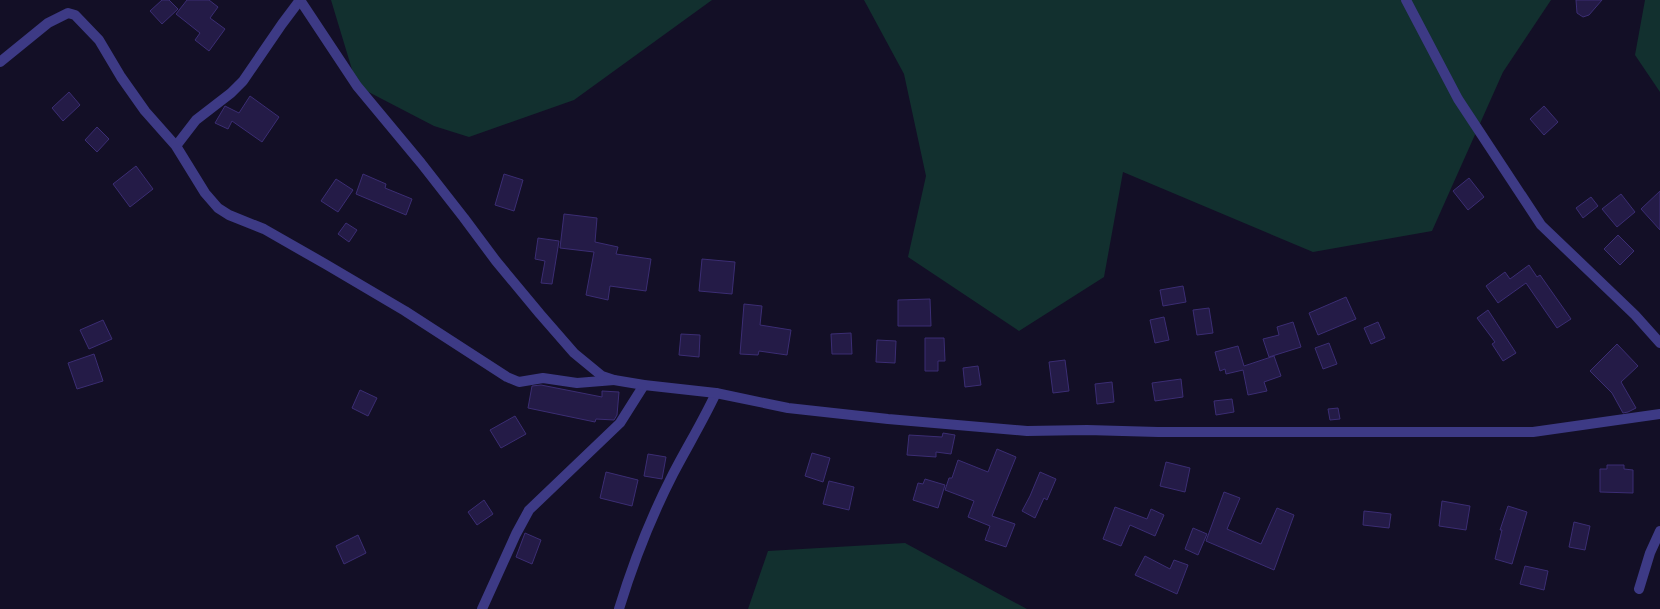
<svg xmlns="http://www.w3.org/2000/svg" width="1660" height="609" viewBox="0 0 1660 609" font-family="'Fira Sans',sans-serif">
  <rect width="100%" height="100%" fill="#130f26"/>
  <path fill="#12302f" d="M331,0h381l-138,100 -105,37 -35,-11 -77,-40z
    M864,0h687l-48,72 -71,159 -119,21 -190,-80 -19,105 -85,54 -111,-74 18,-81 -22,-102z
    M1645,0h15v92l-25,-37z
    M905,543l122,66h-279l20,-58z"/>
  <path fill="#241b47" stroke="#3b2d73" d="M162,0h7l9,9 -16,15 -12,-13z
    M187,0h22l9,7 -8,11 15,11 -16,22 -14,-11 5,-7 -24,-19z
    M1576,0h26l-13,15 -6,2 -6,-4z
    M69,92l11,13 -17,16 -11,-13z
    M250,96l29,21 -17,25 -30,-21 -4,8 -13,-6 10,-17 14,7z
    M1544,106l14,16 -14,13 -14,-16z
    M97,127l12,12 -12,13 -12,-12z
    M136,166l17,23 -23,18 -17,-23z
    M363,174l23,10 -1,4 27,11 -6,16 -50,-21z
    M504,174l19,6 -9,31 -19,-6z
    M1469,178l15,19 -16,13 -15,-19z
    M336,179l17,11 -15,22 -17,-11z
    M1660,191v39l-19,-21z
    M1621,194l14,18 -18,15 -15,-18z
    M1591,197l7,9 -15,12 -7,-10z
    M564,214l33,4 -2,24 23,5 -2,7 35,5 -5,32 -36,-5 -2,14 -22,-5 8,-43 -34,-4z
    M346,223l11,7 -8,12 -11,-8z
    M1618,235l16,16 -14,14 -16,-16z
    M538,238l21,3 -7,43 -11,-1 4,-22 -10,-2z
    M702,259l33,3 -3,32 -33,-3z
    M1529,265l8,12 3,-2 31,44 -14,9 -31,-45 -28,20 -12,-17 19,-14 5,7z
    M1183,286l3,16 -23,4 -3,-16z
    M1346,297l10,22 -38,16 -9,-22z
    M930,299l1,27h-33v-26z
    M744,304l18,2 -2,19 31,5 -4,25 -28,-4 -1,4 -18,-1z
    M1209,308l4,25 -16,2 -4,-25z
    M1488,310l28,43 -13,8 -11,-17 3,-2 -18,-24z
    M1164,317l5,23 -14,3 -5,-23z
    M103,320l9,19 -23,10 -9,-19z
    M1293,322l8,25 -32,10 -6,-18 16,-4 -2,-8z
    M1378,322l7,16 -14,6 -7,-16z
    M851,333l1,21h-20l-1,-20z
    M681,334l19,1 -1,22 -20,-2z
    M925,338h19l1,23h-7v10h-13z
    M877,340l19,1 -1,22 -19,-1z
    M1329,343l8,21 -14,5 -8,-21z
    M1617,344l21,22 -17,16 15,26 -8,4 -5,1 -11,-20 -22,-22z
    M1238,346l6,20 30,-10 7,20 -17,6 3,9 -19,4 -5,-25 -17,4 -1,-5 -5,2 -5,-19z
    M94,354l9,27 -26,8 -9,-26z
    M1065,360l4,31 -16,2 -4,-31z
    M978,366l3,19 -16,2 -2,-19z
    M1181,379l2,18 -28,4 -3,-18z
    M1112,382l2,20 -17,2 -2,-20z
    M541,385l61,12v-6l17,1 -2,23 -3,5 -18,-1 -1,3 -67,-14 4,-22z
    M360,390l17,8 -9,18 -16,-8z
    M1232,399l2,13 -18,3 -2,-14z
    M1338,408l2,11 -10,1 -2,-11z
    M515,416l11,18 -25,14 -11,-18z
    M943,433l12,2 -4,19 -15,-2v5l-29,-2 2,-20 33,2z
    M997,449l19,8 -24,59 23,8 -9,23 -21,-7 5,-14 -22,-9 6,-16 -29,-11 4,-12h3l6,-18 30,12z
    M812,453l18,5 -7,24 -18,-6z
    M648,454l18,3 -4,22 -18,-3z
    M1166,462l24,6 -5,24 -25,-6z
    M1607,465h17v4l9,1v23l-33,-1v-23h7z
    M606,472l32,8 -6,26 -32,-8z
    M1040,472l16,7 -9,21 -3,-2 -9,20 -13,-7 8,-15z
    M925,479l20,6 -7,23 -25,-8 5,-17 5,1z
    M829,481l25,6 -5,23 -26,-6z
    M1224,492l16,6 -13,31 34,15 16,-36 17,7 -20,55 -68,-29z
    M484,500l9,14 -16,11 -9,-13z
    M1442,501l28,5 -4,24 -27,-4z
    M1508,506l19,6 -15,52 -17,-5 7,-29h-2z
    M1115,507l32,12 4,-10 13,6 -9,21 -25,-11 -9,21 -18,-7z
    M1364,511l27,3 -2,14 -26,-3z
    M1574,522l16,4 -5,24 -16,-3z
    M1193,528l14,6 -9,21 -13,-6z
    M525,533l16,7 -9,24 -16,-7z
    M358,535l8,18 -22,11 -8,-18z
    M1145,556l25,13 4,-9 14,5 -11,29 -42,-19z
    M1525,566l23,5 -4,19 -24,-6z"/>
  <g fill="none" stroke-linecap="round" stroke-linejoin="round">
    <path stroke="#3d3a85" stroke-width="10" d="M1406,0l52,99 83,126 94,90 25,28
      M0,62l48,-39 20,-10 7,2 24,25 22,37 24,34 31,35 29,47 13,15 11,7 35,14 63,36 78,46 102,66 12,5 24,-4 34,5 37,-3
      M176,146l20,-26 35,-27 12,-12 39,-57 18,-24
      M1639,589l11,-36 10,-22
      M482,609l34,-75 13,-24 91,-87 24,-38
      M619,609c14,-46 32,-92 54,-135 14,-27 30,-53 43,-81"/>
    <path stroke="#3d3a85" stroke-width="10" d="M300,0l57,86 64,77 43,55 32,43 44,53 34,39 28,23 12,4 30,5 72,8 72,15 100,11 139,12 60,-1 71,2h375l127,-18"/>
  </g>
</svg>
